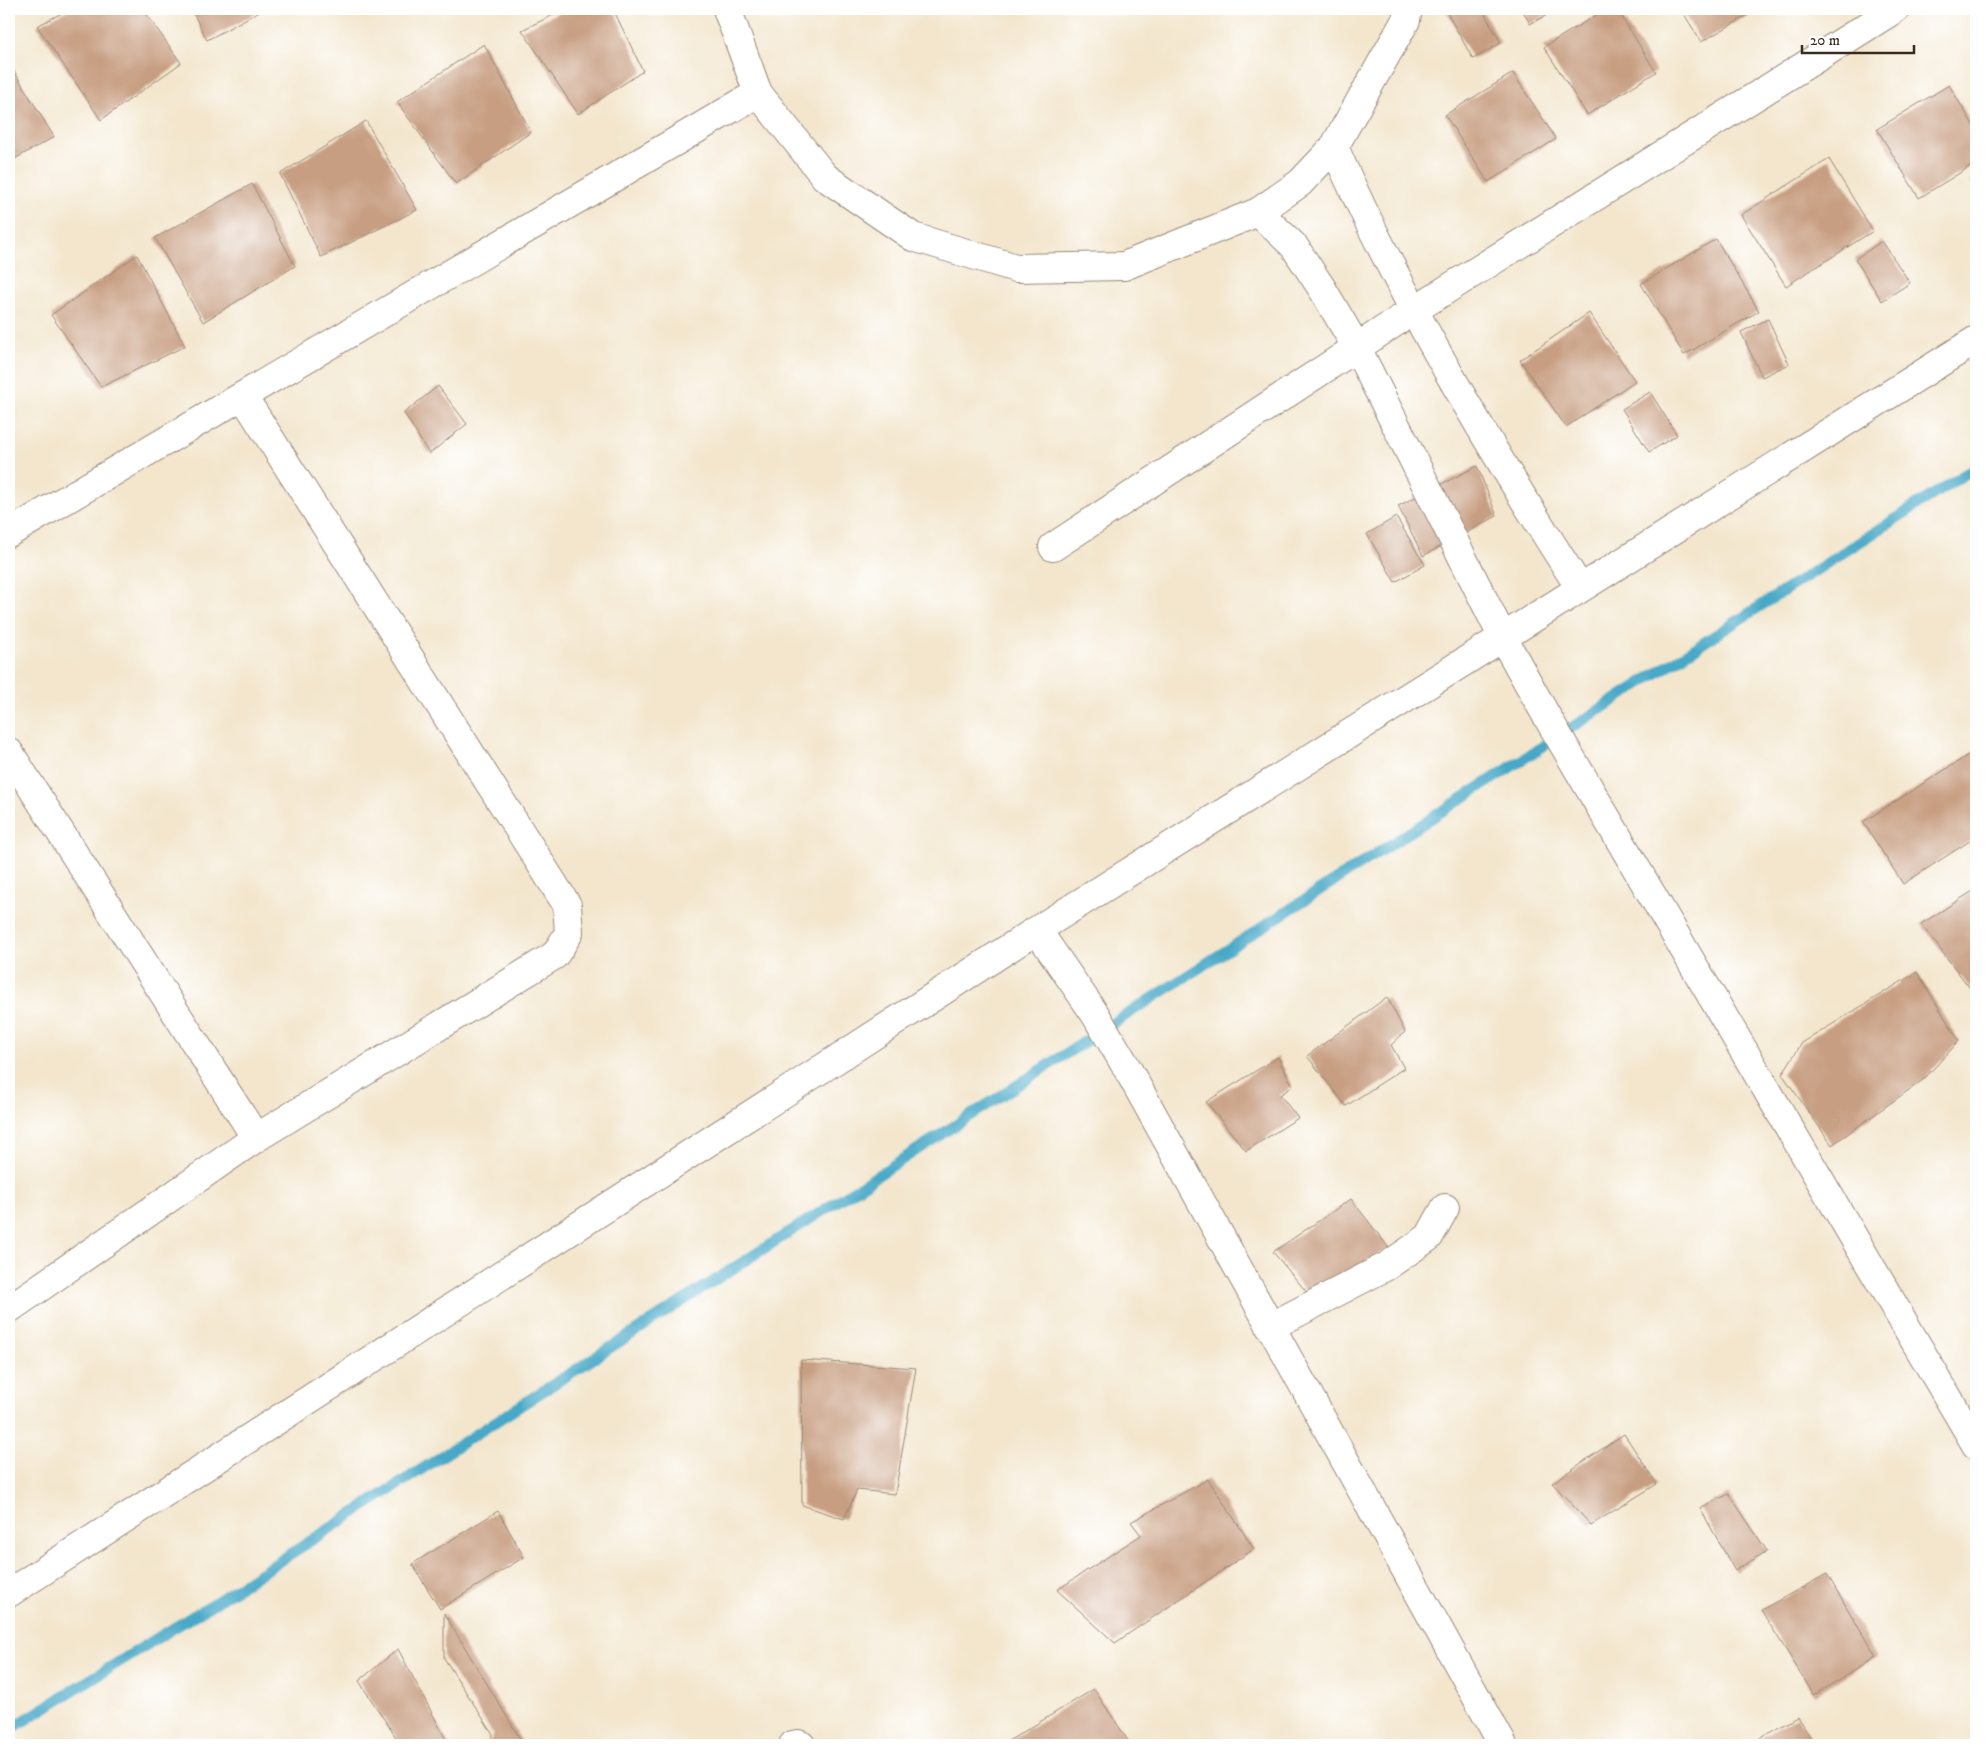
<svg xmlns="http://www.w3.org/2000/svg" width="1985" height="1754" viewBox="0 0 1985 1754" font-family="'IM FELL DW Pica',serif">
  <rect width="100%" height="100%" fill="#fff"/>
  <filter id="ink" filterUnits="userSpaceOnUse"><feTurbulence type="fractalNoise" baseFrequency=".02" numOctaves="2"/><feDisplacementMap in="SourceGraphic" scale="10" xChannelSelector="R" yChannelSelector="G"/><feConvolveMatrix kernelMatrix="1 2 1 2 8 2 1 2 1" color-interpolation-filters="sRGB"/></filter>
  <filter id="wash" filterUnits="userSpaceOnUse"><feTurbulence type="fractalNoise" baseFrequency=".0096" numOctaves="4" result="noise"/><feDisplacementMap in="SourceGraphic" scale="20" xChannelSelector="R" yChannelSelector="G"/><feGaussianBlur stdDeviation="1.12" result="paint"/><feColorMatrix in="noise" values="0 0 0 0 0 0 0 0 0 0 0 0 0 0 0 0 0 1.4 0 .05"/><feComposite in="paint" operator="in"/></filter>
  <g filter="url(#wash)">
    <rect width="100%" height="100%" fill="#f3e6cd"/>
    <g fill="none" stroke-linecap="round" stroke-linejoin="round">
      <path stroke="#47a9c7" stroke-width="11" d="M9,1730l210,-130 1757,-1133"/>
    </g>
    <g id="blocks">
      <path fill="#c79e81" d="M70,9h73l38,54 -80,57 -64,-94z
        M191,9h73l-57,31z
        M566,9h47l30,62 -65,43 -56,-84z
        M1451,9h31l19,34 -28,16 -27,-48z
        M1522,9h36l-28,15z
        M1606,9h11l39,63 -69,43 -43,-68z
        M1681,9h78l-58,33z
        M484,44l47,88 -75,52 -59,-82z
        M9,63l45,74 -45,25z
        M1513,73l43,66 -68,43 -43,-67z
        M1949,85l27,45v33l-57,35 -42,-69z
        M366,121l51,89 -96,47 -41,-83z
        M1829,159l44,72 -87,55 -45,-71z
        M1976,177v15l-6,-11z
        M252,184l43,82 -92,56 -48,-84z
        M1716,239l43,72 -75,44 -43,-71z
        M1882,241l28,42 -28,18 -27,-42z
        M137,255l48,91 -84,41 -50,-72z
        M1589,313l46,68 -69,46 -46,-67z
        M1768,319l21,45 -27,13 -21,-45z
        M438,386l29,38 -38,30 -25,-41z
        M1650,392l27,43 -28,17 -27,-43z
        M1477,466l20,50 -74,40 -25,-50z
        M1396,517l29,48 -30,17 -28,-48z
        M1976,750v87l-73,47 -40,-62z
        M1976,889v107l-55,-72z
        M1917,972l42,69 -35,38 -92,66 -50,-71 20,-31z
        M1387,997l18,35 -14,13 13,23 -58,38 -39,-50z
        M1278,1057l15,29 -13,9 18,23 -52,33 -40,-49z
        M1351,1199l38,49 -79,48 -37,-44z
        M801,1360l115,8 -21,126 -38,-4 -13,29 -42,-14z
        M1624,1434l33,50 -66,41 -39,-42z
        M1208,1479l46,70 -139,94 -58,-53 84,-55 -10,-13z
        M1729,1494l38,57 -32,20 -35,-63z
        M498,1511l26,46 -84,52 -28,-45z
        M1827,1574l49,83 -62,38 -53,-85z
        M444,1613l80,132h-35l4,-11 -49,-76z
        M398,1649l51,96h-48l-42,-64z
        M1094,1689l37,56h-129z
        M1797,1717l19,28h-68z"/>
    </g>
  </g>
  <g filter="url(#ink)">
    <use href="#blocks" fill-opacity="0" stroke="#978876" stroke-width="1"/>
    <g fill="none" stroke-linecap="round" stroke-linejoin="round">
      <g stroke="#978876" stroke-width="30">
        <path id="minor" d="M727,9l31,84 67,84 88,60 103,31 108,-2 134,-54 42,-29 34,-36 72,-127 2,-11
          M1334,147c68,154 155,300 246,441
          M1258,212l36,34 29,44 34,58 146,290 43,77 430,730
          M9,533l749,-440
          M1053,547l361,-237 481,-301
          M9,752l247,386 299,-183 14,-22 -2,-28 -324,-509
          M1037,930l58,84 32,54 376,677
          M9,1309l247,-171
          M1270,1327l117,-61 42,-29 16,-29
          M9,1593l1028,-663 939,-590
          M793,1745l5,-1 3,1"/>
      </g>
      <use href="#minor" stroke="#fff" stroke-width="28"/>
    </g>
  </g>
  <rect width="1985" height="1754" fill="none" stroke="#fff" stroke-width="30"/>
  <path d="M1802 45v8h112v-8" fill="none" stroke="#3b2a1e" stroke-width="2.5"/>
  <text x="1810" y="45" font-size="15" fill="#3b2a1e" stroke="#ffffff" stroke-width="4" paint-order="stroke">20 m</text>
</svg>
